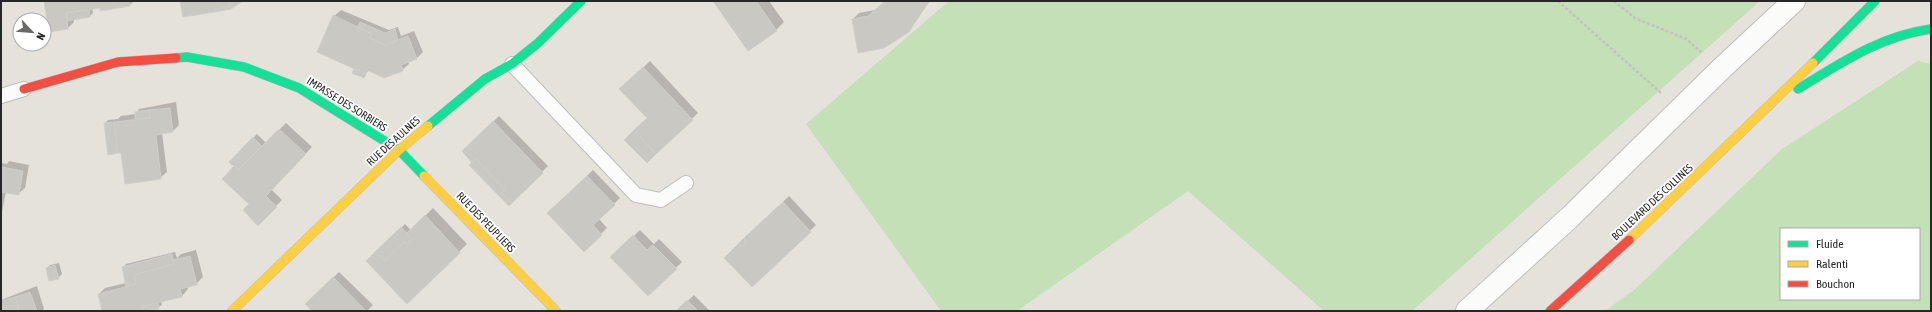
<svg xmlns="http://www.w3.org/2000/svg" width="1932" height="312" viewBox="0 0 1932 312" font-family="'Asap Condensed',sans-serif">
  <rect width="100%" height="100%" fill="#e5e2dc"/>
  <path fill="#c4e0b6" fill-rule="evenodd" d="M949,1h811l-348,310h-88l-136,-120 -171,120h-76l-135,-187z
    M1918,61l13,3v247h-326l29,-21 148,-141zM1781,229h138v70h-138z"/>
  <path fill="#0003" d="M45,1h89l-4,4 -38,3 1,5 -3,3 -16,3v3l-6,6z
    M715,1h54l15,21 -8,8z
    M887,1h43l-22,30 -55,-12 6,-6 16,-3z
    M341,10l48,20 9,-3 3,9 13,-5 9,21 -7,7 -8,3 1,2 -7,6h-33l-6,7 -8,-7 1,-1 -22,-53z
    M650,61l48,52 -51,49 1,-44 -27,-29z
    M176,102l3,23 -6,6 -11,2 5,39 -7,6 -38,-26 -17,-29 3,-3 10,-1 3,-3 15,-2 3,-5z
    M499,116l49,50 -39,39 -32,-46 -14,-8z
    M286,123l26,24 -41,42 11,11 -24,24 -23,-58 -5,-4 27,-28 9,9z
    M9,161l20,4 -4,23 -7,6 -12,-2 -5,25v-54l6,1z
    M593,170l27,28 -21,21 8,9 -23,22 -35,-37z
    M789,196l27,29 -64,61 -3,-51z
    M433,208l34,36 -60,59 -23,-59 21,-20 6,6z
    M640,230l14,14 5,-5 23,23 -34,33 -36,-38z
    M196,250l7,27 -7,7 -9,2 1,3 -6,7 -21,5 1,4 -11,6h-48l-4,-17 6,-6 21,-5 -3,-16 3,-3 49,-12 2,6 4,-4z
    M59,263l3,11 -4,4 -11,-10 3,-3z
    M339,272l34,33 -6,6h-54l-6,-7z
    M37,286l7,23 -3,2h-40v-11z
    M694,295l16,16h-33z"/>
  <path fill="#cac8c3" stroke="#d0cec9" d="M44,1h85l1,5 -30,5v-3l-34,5 2,16 -19,3z
    M180,1h51l-2,1 1,5 -16,2 1,3 -32,5z
    M231,1h12l-12,8 -16,3 -1,-3 16,-2 -1,-5z
    M713,1h43l21,30 -29,20z
    M885,1h44l-20,31 -25,16 -26,5 -6,-34 16,-3z
    M89,9l1,8 -23,4 -1,-8z
    M333,15l39,19 -2,4 15,7 23,-9 9,23 -16,6 2,6 -19,7 -17,-8 -1,4 -49,-22z
    M360,22l25,11 10,-4 3,11 -13,5 -15,-7 2,-4 -15,-6z
    M643,67l50,53 -37,34 -22,-24 13,-12 -28,-29z
    M354,69l12,5 -2,4 -12,-5z
    M170,108l3,24 -17,3 5,44 -36,5 -4,-31h-3l-4,-31 36,-4 -1,-8z
    M149,110l1,8 -15,1v-7z
    M493,121l50,52 -31,30 -10,-10 3,-3 -29,-31 -4,4 -10,-12z
    M114,122l4,31 -10,2 -4,-32z
    M279,129l27,25 -40,42 11,11 -19,19 -15,-16 6,-6 -27,-25 12,-13 4,4z
    M634,130l22,24 -9,9 -23,-23z
    M253,137l9,9 -24,24 -9,-8z
    M476,159l29,31 -3,3 10,10 -3,3 -40,-41z
    M2,167l21,4 -4,24 -18,-3z
    M587,176l28,29 -22,20 9,10 -18,17 -37,-39z
    M783,202l28,30 -59,55 -28,-29 15,-15 3,4 4,-4 -2,-5z
    M425,215l35,38 -53,51 -41,-43 10,-10 9,10 19,-19 3,2 5,-5 -5,-6z
    M401,227l11,12 -5,5 -3,-2 -19,19 -9,-10z
    M633,235l14,15 6,-5 24,24 -29,27 -38,-39z
    M744,238l2,5 -4,4 -3,-4z
    M172,254l2,10 -40,11 2,9 -10,3 -4,-20z
    M190,256l7,29 -17,4 2,8 -40,9 1,5h-41l-4,-17 38,-10 -2,-9 40,-11 -1,-4z
    M55,265l4,14 -10,2 -3,-13z
    M333,277l33,34h-54l-7,-7z
    M30,292l7,19h-23l5,-2 -4,-12z
    M15,297l4,12 -18,2v-10z
    M687,300l11,11h-22z
    M158,303l1,6 -16,2 -1,-5z"/>
  <g fill="none" stroke-linecap="round" stroke-linejoin="round">
    <g stroke="#bfbebe" stroke-width="16">
      <path id="lane" d="M512,64l124,131 25,5 25,-17
        M1,96l23,-7"/>
    </g>
    <g stroke="#bfbebe" stroke-width="24">
      <path id="street" d="M1467,311l102,-93 152,-149 73,-68"/>
    </g>
    <g stroke="#bfbebe" stroke-width="10">
      <path id="fast" d="M176,58l11,-1 57,10 55,21 100,62 25,26
        M1813,63l62,-62
        M1798,89c43,-26 82,-53 133,-60
        M428,126l57,-47 27,-15 26,-21 43,-42"/>
    </g>
    <g stroke="#bfbebe" stroke-width="10">
      <path id="slow" d="M424,176l132,135
        M1629,240l184,-177
        M232,311l167,-161 29,-24"/>
    </g>
    <g stroke="#bfbebe" stroke-width="10">
      <path id="jam" d="M24,89l94,-27 58,-4
        M1550,311l79,-71"/>
    </g>
    <path stroke="#c2c2c1" stroke-width="2.5" stroke-dasharray="3 2" stroke-linecap="butt" d="M1558,1l103,92
      M1614,1l21,17 51,21 15,13"/>
    <use href="#lane" stroke="#fbfbfa" stroke-width="14"/>
    <use href="#street" stroke="#fbfbfa" stroke-width="22"/>
    <use href="#fast" stroke="#16e098" stroke-width="9"/>
    <use href="#slow" stroke="#ffcf43" stroke-width="9"/>
    <use href="#jam" stroke="#f24e42" stroke-width="9"/>
  </g>
  <g text-anchor="middle" stroke-width="3.5" stroke-linejoin="round" paint-order="stroke">
    <g font-size="11" fill="#272727" stroke="#fff">
      <text transform="translate(347 104) rotate(32)" y="4">IMPASSE DES SORBIERS</text>
      <text transform="translate(393 141) rotate(-42)" y="4">RUE DES AULNES</text>
      <text transform="translate(1652 202) rotate(-43)" y="4">BOULEVARD DES COLLINES</text>
      <text transform="translate(486 222) rotate(46)" y="4">RUE DES PEUPLIERS</text>
    </g>
  </g>
  <rect width="1932" height="312" fill="none" stroke="#272727" stroke-width="4"/>
  <rect x="1780" y="228" width="140" height="72" fill="#ffffff" stroke="#a9a9a9"/>
  <rect x="1788" y="241" width="20" height="6" fill="#16e098" stroke="#a9a9a9"/>
  <text x="1816" y="248" font-size="12" fill="#272727">Fluide</text>
  <rect x="1788" y="261" width="20" height="6" fill="#ffcf43" stroke="#a9a9a9"/>
  <text x="1816" y="268" font-size="12" fill="#272727">Ralenti</text>
  <rect x="1788" y="281" width="20" height="6" fill="#f24e42" stroke="#a9a9a9"/>
  <text x="1816" y="288" font-size="12" fill="#272727">Bouchon</text>
  <g transform="translate(32 32) rotate(116)"><circle r="19" fill="#ffffff" stroke="#a9a9a9"/>
  <path d="M0-3L7 15L0 10L-7 15Z" fill="#6a6866"/>
  <text y="-6" font-size="11" font-weight="bold" text-anchor="middle" fill="#272727">N</text>
  </g>
</svg>
